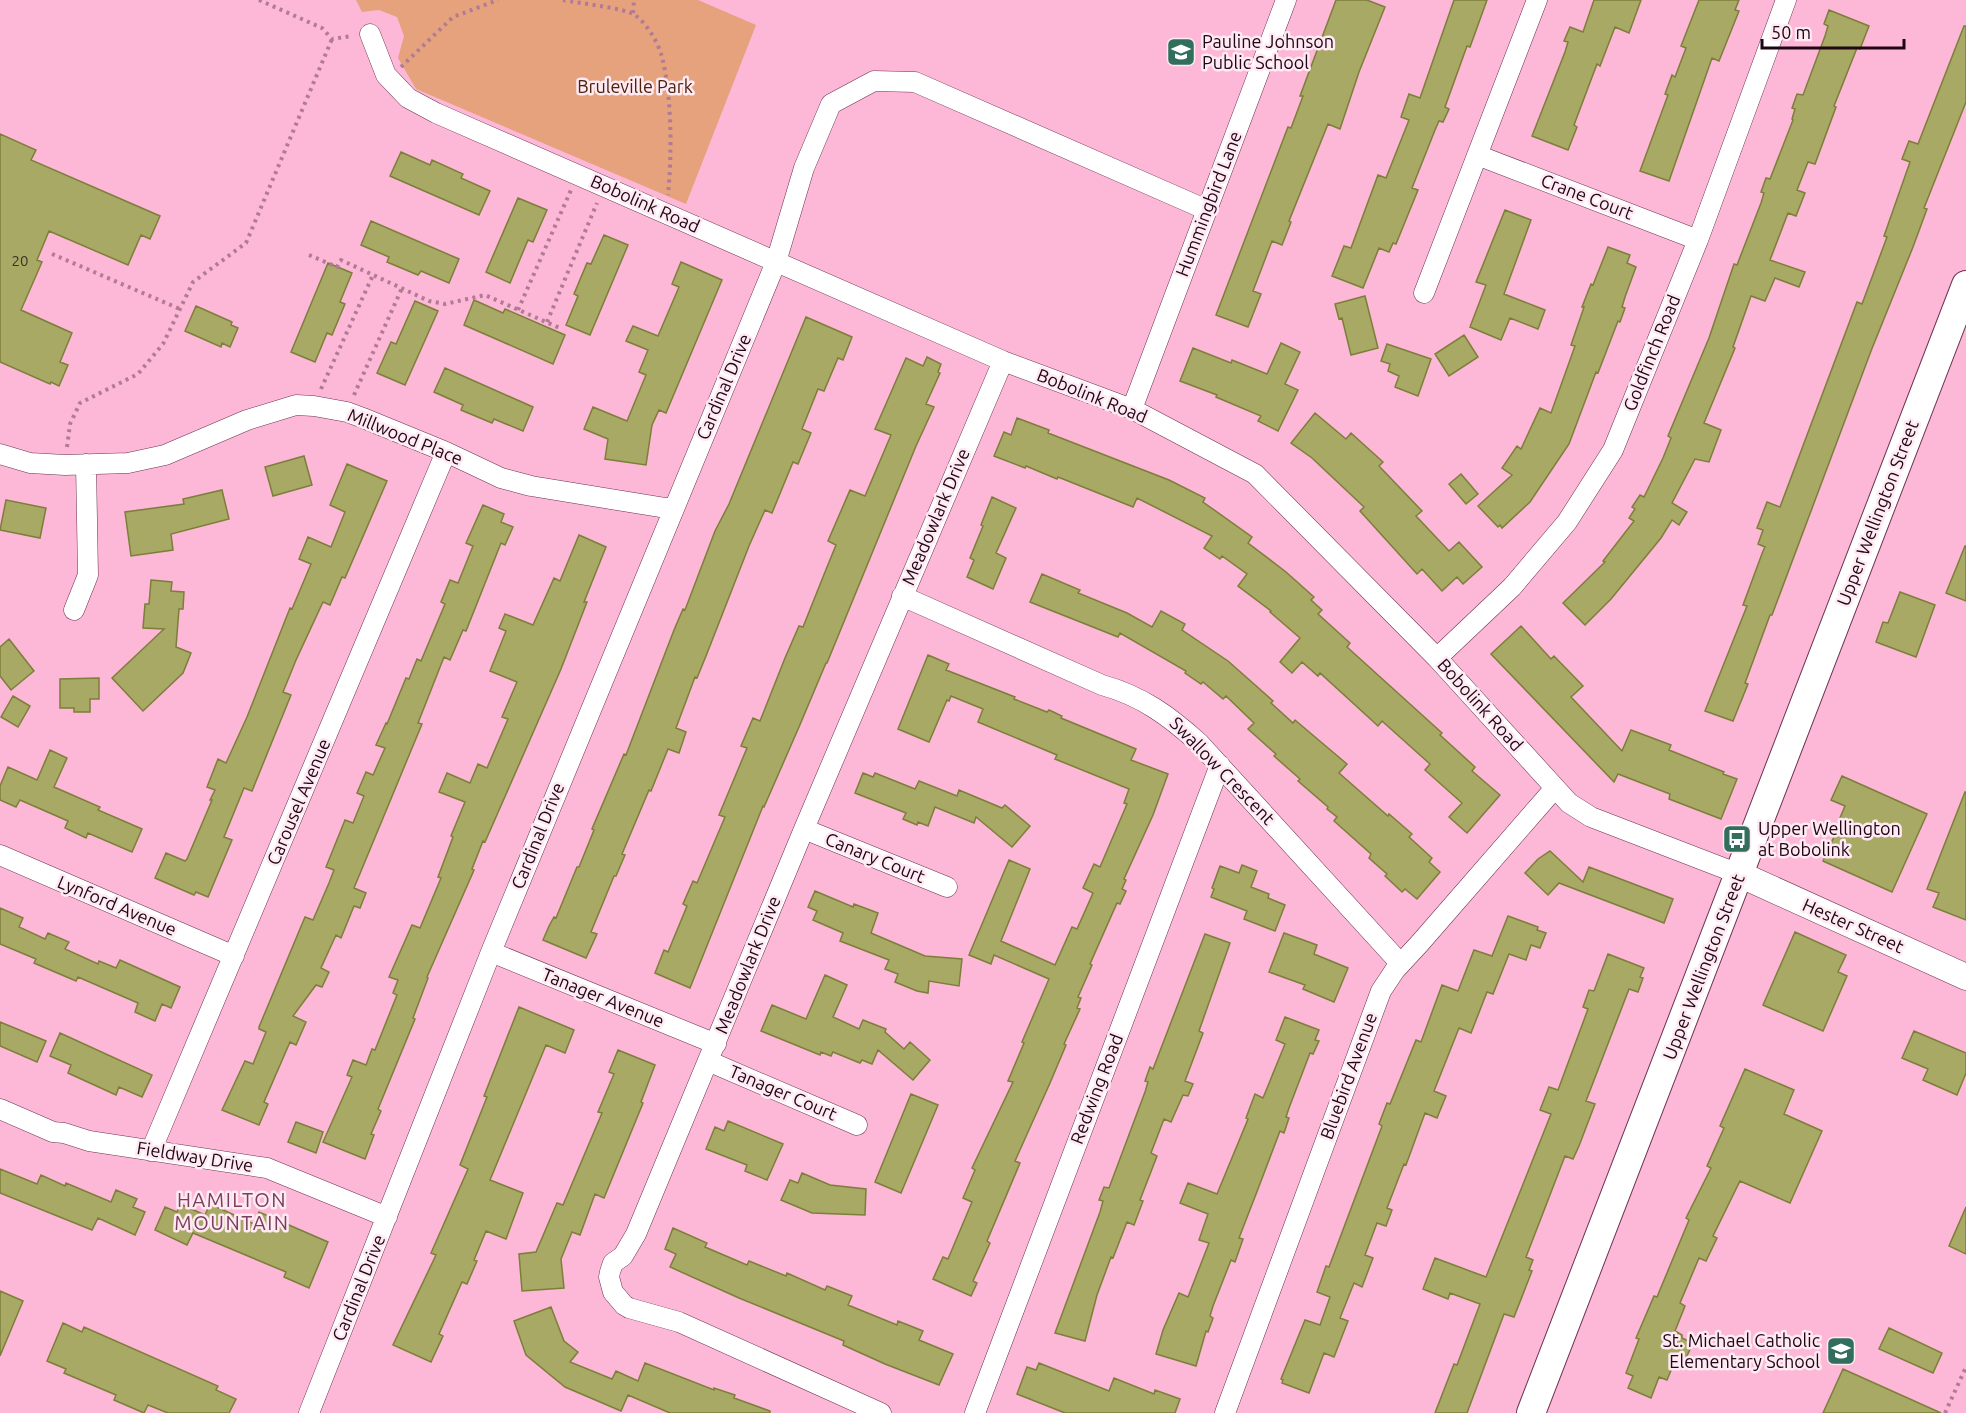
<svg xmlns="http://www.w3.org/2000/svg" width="1966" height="1413" viewBox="0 0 1966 1413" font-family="Ubuntu,sans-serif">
  <rect width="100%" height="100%" fill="#fdb7d7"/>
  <path fill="#e5a27c" d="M356,0h342l58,25 -70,179 -270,-115 -18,-31 6,-22 -7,-19 -18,-7 -17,2z"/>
  <path fill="#a7a964" stroke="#7d7e3a" stroke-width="1.5" d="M1336,0h31l18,7 -26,65 -19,57 -12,-5 -39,97 2,1 -9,23 -10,-4 -19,50 8,3 -13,33 -32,-12 72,-188 3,1 12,-32h-3z
    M1454,0h33l-17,47 -3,-1 -22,61 4,2 -6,13 -4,-1 -4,9 -23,58 6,2 -22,54 -3,-1 -4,9 -10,-4 -16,40 -31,-12 12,-30 7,2 27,-73 8,3 23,-58 -8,-3 8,-23 11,4z
    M1594,0h47l-12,33 -14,-6 -15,39 -3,-2 -23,61 3,2 -9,23 -36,-14 33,-84 3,-10 -4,-1 6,-14 13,5z
    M1699,0h40l-4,10 4,1 -20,50 -7,-3 -43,123 -29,-10 28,-76 -3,-1 7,-19 3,2 11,-29 -5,-2z
    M1829,10l40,16 -9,23 -3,-1 -23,58 2,1 -21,57 -7,-2 -11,28 8,3 -9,23 -8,-3 -18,47 35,12 -6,15 -24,-9 -10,23 -14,-5 -18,51 2,1 -31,75 17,7 -12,32 -14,-3 -23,44 15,9 -8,13 -7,-5 -11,18 -50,61 -26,26 -22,-22 42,-41 -2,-1 31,-40 -5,-3 6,-9 -3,-2 8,-12 4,2 19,-39 8,-20 -3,-2 41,-98 25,-74 3,1 24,-62 3,-10 -3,-1 5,-14 4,1 23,-59 -1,-1 3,-10 -3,-1 5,-14 6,1 22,-59 3,-10 -4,-2z
    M1964,26h2v76l-42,106 3,1 -14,38 -42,104 -99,264h-2l-25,68 3,1 -15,37 -28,-10 42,-105 -4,-1 20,-54 2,-4 -7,-3 5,-14 -6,-2 10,-26 13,5 77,-205 5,2 25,-67 -3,-1 26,-74 -8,-3 7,-18 9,3z
    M0,134l36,16 -5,10 129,56 -10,23 -9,-4 -13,30 -79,-34 -12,29 5,2 -21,48 51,23 -12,29 8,3 -9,21 -8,-4 -1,2 -50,-22z
    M401,152l29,13 2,-5 31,14 -2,4 29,13 -11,24 -89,-39z
    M518,198l29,12 -14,32 -5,-2 -18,43 -24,-11z
    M1505,210l26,10 -27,74 41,16 -7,19 -28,-11 -9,22 -31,-13 16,-42 -10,-3z
    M371,221l88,38 -10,24 -28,-12 -3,4 -31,-13 2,-5 -28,-12z
    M604,235l24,10 -38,90 -24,-10 12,-29 -4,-2 13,-31 4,1z
    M1608,247l22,8 -3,8 9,4 -11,30 -3,10 3,1 -5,14 -2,-1 -20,52 -2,-1 -27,72 -39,58 -28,26 -2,-3 -2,2 -20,-21 34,-31 -10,-7 15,-22 4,3 19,-41 11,5 24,-67 -4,-1 13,-38h-2l9,-23 2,1z
    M681,262l41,18 -56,133 -7,-3 -7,15 -6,40 -41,-6 3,-20 -24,-10 9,-22 34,14 19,-46 -7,-3 9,-22 -22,-9 7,-15 25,10 21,-49 -7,-3z
    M328,263l24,10 -12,29 5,2 -13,31 -5,-2 -12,29 -24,-10z
    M1365,296l13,52 -27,7 -9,-37 -3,1 -4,-15z
    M474,300l29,13 2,-4 60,26 -12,29 -89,-39z
    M415,301l23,10 -33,74 -28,-12 14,-31 5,2z
    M196,306l36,16 -1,3 7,3 -8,19 -8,-4 -1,4 -36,-16z
    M806,317l46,20 -9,23 -5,-2 -14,33 -6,-2 -16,40 9,4 -13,31 -5,-2 -21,51 -7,-3 -16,36 -43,110 -9,22 -2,-1 -19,51 10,4 -7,21 -11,-4 -17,42 -2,-1 -27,64 3,1 -9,21h-2l-23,56 6,2 -11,24 -43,-18 6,-14 5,-9 2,1 21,-51h2l15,-37 -2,-1 32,-75 2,1 48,-125 9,-21 2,1 30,-79 14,-27z
    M1464,335l14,22 -29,19 -14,-22z
    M1281,343l19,9 -15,32 13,6 -20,41 -20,-10 3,-5 -45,-19 1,-2 -37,-14 13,-33 38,15 1,-3 35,14z
    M1387,344l44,15 -13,37 -23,-9 4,-11 -11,-5 2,-7 -9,-3z
    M927,357l14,7 -3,8 2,1 -14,31 8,3 -18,39 -89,217h-1l-27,64 -35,80 -1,-1 -73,182 -35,-15 9,-23 4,2 19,-46 -4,-2 10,-23 4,2 28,-66 -6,-2 28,-67 -6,-2 12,-28 7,3 25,-63 14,-32 4,1 22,-55 11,-27 -8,-4 22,-51 15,6 26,-61 -16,-6 31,-71 17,8z
    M445,368l88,39 -10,24 -29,-12 -2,4 -31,-13 2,-5 -29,-13z
    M1315,413l31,26 5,-6 32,29 -4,4 43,45 -6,5 33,35 10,-9 23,25 -19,17 -6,-7 -15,14 -20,-22 -5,5 -57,-63 4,-4 -52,-49 -21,-15z
    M1017,418l32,12 -1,3 121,47 36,18 -2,4 49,35 -4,6 38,29 28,25 -3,3 11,10 -4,4 32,29 -3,4 95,86 -2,2 35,32 -3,4 28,24 -33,38 -18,-16 13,-14 -37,-33 5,-6 -48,-43 -4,5 -58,-53 -2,3 -16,-14 -10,11 -12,-11 20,-24 -30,-26 1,-1 -33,-25 9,-12 -25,-18 -2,3 -16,-11 8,-12 -75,-38 -4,9 -75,-30 -1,2 -31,-13 -1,2 -31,-12 10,-24 7,3z
    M304,456l8,29 -39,11 -8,-29z
    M347,464l40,17 -42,97 -3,-1 -12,28 -7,-3 -27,58 -13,32 8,3 -39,96 -8,-3 -20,49 8,3 -24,57 -12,-5 -2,3 -39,-17 11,-25 19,8 2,-2 25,-59h-2l5,-10 -8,-3 11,-28 8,4 21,-46 43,-109 2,1 19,-45 -12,-5 9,-22 23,10 14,-35 -15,-7z
    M1461,474l17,20 -12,10 -17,-20z
    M222,490l7,29 -58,15 2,16 -42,6 -6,-44 59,-8 -1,-5z
    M992,497l24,11 -20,45 10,5 -13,31 -26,-12 7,-17 -4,-2 13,-32 -2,-1z
    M6,500l40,8 -6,30 -40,-8z
    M483,505l21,9 -3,8 12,5 -8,18 -4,-2 -35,88 -3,-1 -13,30 -6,-3 -26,66 4,1 -68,164 12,5 -6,15 -6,-2 -13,32 -5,-3 -15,33 8,4 -7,15 -6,-2 -23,31 13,6 -10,23 -6,-3 -26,60 4,2 -9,21 -37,-15 23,-49 8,3 13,-32 -7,-3v-2l46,-110 8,3 16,-37 5,-13 -8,-3 19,-47 8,3 11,-27 -7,-3 9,-21 7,3 12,-27 -9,-3 10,-22 1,1 19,-46 3,1 8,-20 4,2 24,-57 -4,-2 9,-22 8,3 15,-37 -7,-3z
    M579,535l27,12 -22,55h3l-26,67 -76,173 -2,-1 -11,28 2,1 -47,107 1,1 -15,40 2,1 -37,90 3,2 -10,23 3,1 -9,24 -42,-17 29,-65 -5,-2 6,-15 13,5 6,-16 3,1 22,-55 -4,-2 5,-13 -9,-3 23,-52 8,3 21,-50 -3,-1 15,-40 -2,-1 14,-34 -26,-10 8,-19 23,10 8,-19 9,4 21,-49 -6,-2 15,-35 -27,-11 16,-40 -7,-3 6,-14 28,11 21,-47 6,3z
    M1965,546h1v55l-20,-8z
    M1042,574l38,16 -2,3 49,20 25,14 9,-16 24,13 -3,6 46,31 45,40 -2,2 22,20 2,-3 52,44 -8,9 49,43 1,-2 23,20 -3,3 23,21 -3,4 11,10 -23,27 -12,-10 -3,3 -17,-16 2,-2 -18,-16 2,-4 -37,-33 3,-4 -10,-8 1,-2 -30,-26 2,-2 -26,-23 2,-2 -28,-25 6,-6 -28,-27 -3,3 -20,-17 -2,2 -16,-11 1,-2 -66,-38 -2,4 -88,-35z
    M151,580l21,2 -1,9 13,1 -1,17h-4l-3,38 15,6 -8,20 -40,38 -31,-33 52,-49 -21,-1 2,-24h4z
    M1900,592l35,13 -19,52 -40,-15 7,-20 5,1z
    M1521,626l30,33 3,-3 29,30 -12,11 51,54 9,-21 40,15 -2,5 55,22 -1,2 14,5 -16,40 -52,-20 1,-5 -52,-20 -4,8 -123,-128z
    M9,639l25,32 -23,19 -11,-14v-29z
    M928,655l21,9 -3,6 69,27 -1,2 33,13 2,-2 13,6 -1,2 75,31 -5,11 37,14 -15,41 -29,64 2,1 -4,9 4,2 -6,13 -3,-1 -27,61 2,1 -14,32 3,1 -4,10 3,1 -16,35 2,1 -16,38 -35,78 5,2 -33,78 3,2 -17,38 4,2 -6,13 -38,-17 10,-22 5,2 24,-57 -9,-4 12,-28 -3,-2 41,-86 -5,-1 16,-38 -2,-1 27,-63 -55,-24 -3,9 -22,-9 40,-95 21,9 -29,72 54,24 17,-38 5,2 16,-36 -10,-5 11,-24 6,3 27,-63 -3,-1 5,-14 -74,-30 2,-4 -79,-33 5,-13 -32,-13 -2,5 -2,-1 -18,42 -31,-13z
    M99,678v21h-9v13h-16v-4h-14v-29z
    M13,696l17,10 -12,21 -17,-10z
    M50,750l17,8 -13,29 46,20 -2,3 44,19 -10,23 -44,-19 -2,5 -21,-10 3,-7 -48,-21 -4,7 -16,-7v-14l8,-19 29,13z
    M863,773l10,4 2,-4 40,16 4,-8 38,15 2,-6 43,18 3,-3 25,21 -18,21 -36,-30 -2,6 -39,-16 -7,19 -10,-4 -1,3 -14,-6 3,-6 -51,-20z
    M1842,776l85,38 -35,78 -69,-31 19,-42 -2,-1 5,-12 -14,-6z
    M1965,792h1v128l-33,-13 6,-14 -12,-4z
    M1550,851l33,31 6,-15 84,32 -9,24 -105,-40 -11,12 -23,-22 13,-14z
    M1242,865l15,6 -6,16 18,7 -1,4 17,7 -10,26 -31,-12 3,-8 -36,-14 3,-8 -2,-1 8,-22 19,7z
    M815,891l38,16 1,-3 24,9 -7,20 54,23 37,3 -3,27 -30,-5 -1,12 -11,-2 -22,-9 3,-8 -13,-5 4,-9 -49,-19 3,-8 -30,-13 4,-9 -9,-4z
    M0,908l23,10 -4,9 26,12 3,-6 21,9 -4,7 33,15 1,-3 17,7 4,-8 60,27 -9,21 -9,-4 -7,17 -20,-9 3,-9 -60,-26 -2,4 -42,-18 2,-4 -36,-15z
    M1508,916l30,11 -1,3 9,3 -6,15 -9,-3 -5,15 -17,-6 -16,40 -6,-2 -16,41 -12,-5 -25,63 12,5 -9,22 -12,-5 -19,52 -2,-1 -17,44 5,2 -6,16 -9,-3 -12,32 8,3 -11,29 -8,-4 -14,35 8,3 -14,36 -10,-4 -15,40 -27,-10 1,-3 -2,-1 24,-59 15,5 10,-28 -13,-5 9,-26 3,1 53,-141 -3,-2 8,-21 3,1 26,-64 5,2 21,-57 16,6 16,-41 18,6z
    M1795,932l51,23 -8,17 9,4 -24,55 -60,-26z
    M1284,933l33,12 -3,9 34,14 -14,34 -31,-13 2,-4 -36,-13z
    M1205,934l25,9 -31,88 4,2 -18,48 8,3 -5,12 -5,-1 -12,27 -7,-3 -13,34 6,3 -17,44 3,1 -9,24 -7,-3 -14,36 -2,-1 -14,38 -12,46 -30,-8 45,-121 3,-11 -4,-1 5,-13 5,1 36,-96 3,-10 -3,-1 5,-14 3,2z
    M1608,954l36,14 -4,9 3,1 -5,14 -9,-3 -43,112 9,3 -16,42 -6,13 -8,-3 -22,57 -17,44 7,3 -4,10 3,1 -18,46 -10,-3 -37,99h-32l19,-49 3,1 23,-61 -30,-11 -2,6 -25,-10 12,-31 51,19 65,-163 -11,-4 9,-23 9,3 30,-81 -5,-2 6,-17 5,1z
    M825,975l22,10 -14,32 26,12 4,-9 23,9 -1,3 19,17 6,-7 20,18 -17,20 -35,-30 -6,14 -10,-4 -2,3 -27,-11 -2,4 -10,-4 -1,3 -59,-24 11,-26 34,14z
    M519,1007l55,23 -9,23 -19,-8 -56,135 33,13 -17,46 -20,-8 -12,29 3,1 -10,23 -5,-2 -23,52 4,2 -12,26 -38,-17 43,-90 -5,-2 37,-84 -8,-4 27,-68 -3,-1z
    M1285,1017l34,13 -4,10 4,1 -6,13 -3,-1 -21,55 -3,9 3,1 -5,15 -4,-2 -22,58 -19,49 4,1 -8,23 -4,-2 -18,46 -3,10 3,2 -5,14 -2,-1 -10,35 -40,-12 7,-24 16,-37 9,4 21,-54 -10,-3 9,-26 -28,-11 8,-20 29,11 31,-75 -2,-1 9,-24 8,4 22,-54 -9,-4z
    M0,1022l46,19 -9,21 -37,-16z
    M1914,1031l52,22v20l-9,22 -34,-15 5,-11 -26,-11z
    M60,1033l92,42 -10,22 -23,-10 -3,8 -48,-22 3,-8 -21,-9z
    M618,1050l37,15 -14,37 2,1 -39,95 -9,-4 -15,41 -8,-3 -11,27 3,29 -42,3 -3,-37 17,-2 21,-49 6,2 39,-92 -4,-1 16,-38 -5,-2z
    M1745,1069l49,21 -10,24 38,17 -32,72 -50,-22 -27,55 4,2 -11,23 -7,-3 -19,45 5,3 -10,25 7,4v3l11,5 -8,17 -8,-4 -10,24 -8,-3 -8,21 -23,-10 5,-12 -7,-3 13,-34 -3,-1 18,-42 3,1 32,-77 -3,-2 25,-50 -4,-2 17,-38 -4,-2z
    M911,1094l27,11 -37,88 -26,-11z
    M728,1121l55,23 -16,36 -22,-9 2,-6 -41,-16 9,-22 9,4z
    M296,1122l27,10 -7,21 -28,-11z
    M0,1169l37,15 4,-9 24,11 1,-3 45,19 5,-12 21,9 -4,8 12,5 -10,23 -37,-17 -6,12 -92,-37z
    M802,1173l28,12 36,4 -1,26 -53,-2 -31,-13 9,-20 8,3z
    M180,1204l25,11 5,-11 44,20 5,-12 69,30 -19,46 -25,-11 2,-5 -93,-39 -6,12 -32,-15 10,-23 12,5z
    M1966,1207v47l-17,-8z
    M673,1228l34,15 -2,4 42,18 2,-4 37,15 1,-3 38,17 2,-4 25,10 -4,9 49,20 1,-4 25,10 -4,9 34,14 -14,31 -54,-21 -42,-19 1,-4 -105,-43 -69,-31 6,-13 -11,-5z
    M0,1291l23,10 -23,55z
    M551,1307l13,34 14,11 -8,10 42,17 4,-8 22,10 7,-18 69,27v-2l21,7 -1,3 36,13v2h-100l-42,-18 -7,16 -56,-24 -39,-32 -12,-34z
    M63,1323l19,9 2,-5 134,59 -2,4 20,9 -7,14h-61l-20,-8 -4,8 -30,-13 2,-5 -52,-22 2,-4 -19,-8z
    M1889,1328l53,25 -9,20 -54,-24z
    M1039,1363l70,28 5,-13 40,16 1,-4 25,9 -5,14h-110l-48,-19 10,-27 9,3z
    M1843,1369l98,44h-118z"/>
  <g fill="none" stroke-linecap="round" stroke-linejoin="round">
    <g stroke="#6c3350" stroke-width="21">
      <path id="minor" d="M370,34l16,41 22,23 28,15 567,248 129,48 123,65 182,184 132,145 22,14 148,57
        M1477,155l221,85
        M1424,293l113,-293
        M1132,409l154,-409
        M0,454l30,9 35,2 63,-2 37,-8 82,-35 49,-15 18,1 33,6 16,6 83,34 55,26 30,8 141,23
        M902,596l200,89c40,11 67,31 97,58l201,220
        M74,610l14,-35 -2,-111
        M1437,658l75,-71 55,-65 46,-72 85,-210 88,-240
        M804,829l143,58
        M0,855l234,101
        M491,952l225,92
        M708,1061l149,64
        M0,1109l53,23 11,1 25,8 178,27 120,49
        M151,1151l295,-699
        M309,1413l182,-461 285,-690 28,-94 27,-64 43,-23 41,1 292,128
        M881,1413l-202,-91 -50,-14 -5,-3 -11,-13 -4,-15 1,-5 3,-9 10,-7 13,-22 168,-405 199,-468
        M975,1413l245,-648
        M1225,1413l156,-422 14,-21 25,-27 135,-155"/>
    </g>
    <g stroke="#6c3350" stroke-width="27">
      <path id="tertiary" d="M1739,874l227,103"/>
    </g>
    <g stroke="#6c3350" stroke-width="30">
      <path id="secondary" d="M1531,1413l435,-1128"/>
    </g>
    <path stroke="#b27b95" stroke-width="4" stroke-dasharray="3 4.5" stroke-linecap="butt" d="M259,0l63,28 10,11 20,-3
      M563,0c14,3 62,8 72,15 12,9 23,27 27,42 10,40 10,97 6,138
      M633,13l1,-13
      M401,67l52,-50 45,-17
      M52,254l128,55
      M309,255l28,12 4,-7 88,41 16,3 40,-9 77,34
      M518,310l53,-120
      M547,322l50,-119
      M321,389l52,-114
      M354,395l48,-107
      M67,447l3,-23 10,-21 58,-29 25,-30 30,-62 53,-39 86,-204
      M1945,1413l21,-46"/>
    <use href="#minor" stroke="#fff" stroke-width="20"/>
    <use href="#tertiary" stroke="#fff" stroke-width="26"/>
    <use href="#secondary" stroke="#fff" stroke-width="28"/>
  </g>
  <defs>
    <g id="school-square" transform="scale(1.5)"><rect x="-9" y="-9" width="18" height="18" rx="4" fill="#316e5b" stroke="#ffe9f2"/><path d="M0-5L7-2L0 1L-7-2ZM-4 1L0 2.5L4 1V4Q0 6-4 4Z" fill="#fff"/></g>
    <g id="bus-square" transform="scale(1.5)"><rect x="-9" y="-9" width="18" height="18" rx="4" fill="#316e5b" stroke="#ffe9f2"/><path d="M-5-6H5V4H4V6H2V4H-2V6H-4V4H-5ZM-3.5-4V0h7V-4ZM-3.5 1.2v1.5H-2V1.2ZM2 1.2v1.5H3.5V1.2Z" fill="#fff"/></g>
  </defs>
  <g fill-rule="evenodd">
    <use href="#school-square" x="1181" y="52"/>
    <use href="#bus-square" x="1737" y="839"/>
    <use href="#school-square" x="1841" y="1351"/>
  </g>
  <g text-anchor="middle" stroke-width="5" stroke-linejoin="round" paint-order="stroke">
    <g font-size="15" fill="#403027">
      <text x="20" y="266">20</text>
    </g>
    <g font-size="18" fill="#1e0713" stroke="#ffe9f2" text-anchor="start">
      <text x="1202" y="48">Pauline Johnson<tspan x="1202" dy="21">Public School</tspan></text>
      <text x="1758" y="835">Upper Wellington<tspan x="1758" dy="21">at Bobolink</tspan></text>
      <text x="1820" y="1347" text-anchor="end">St. Michael Catholic<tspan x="1820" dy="21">Elementary School</tspan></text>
    </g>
    <g font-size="18" fill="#49240d" stroke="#ffe9f2">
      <text x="635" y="93">Bruleville Park</text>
    </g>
    <g font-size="18" fill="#1e0713" stroke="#ffe9f2">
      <text transform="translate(1587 197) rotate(21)" y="6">Crane Court</text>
      <text transform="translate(645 204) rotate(24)" y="6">Bobolink Road</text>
      <text transform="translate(1209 204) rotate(-69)" y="6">Hummingbird Lane</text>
      <text transform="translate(1652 353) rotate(-68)" y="6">Goldfinch Road</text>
      <text transform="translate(724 387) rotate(-67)" y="6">Cardinal Drive</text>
      <text transform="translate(1092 396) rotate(22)" y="6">Bobolink Road</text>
      <text transform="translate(405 437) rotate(22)" y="6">Millwood Place</text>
      <text transform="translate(1878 513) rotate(-69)" y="6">Upper Wellington Street</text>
      <text transform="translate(936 517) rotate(-67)" y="6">Meadowlark Drive</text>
      <text transform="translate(1480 705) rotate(48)" y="6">Bobolink Road</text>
      <text transform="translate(1222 771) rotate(46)" y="6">Swallow Crescent</text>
      <text transform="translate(299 802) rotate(-67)" y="6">Carousel Avenue</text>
      <text transform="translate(538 836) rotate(-68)" y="6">Cardinal Drive</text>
      <text transform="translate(875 858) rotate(22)" y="6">Canary Court</text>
      <text transform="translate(117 906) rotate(23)" y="6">Lynford Avenue</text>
      <text transform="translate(1853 926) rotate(24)" y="6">Hester Street</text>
      <text transform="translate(748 965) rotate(-68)" y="6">Meadowlark Drive</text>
      <text transform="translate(1704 967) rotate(-69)" y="6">Upper Wellington Street</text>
      <text transform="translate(603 998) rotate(22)" y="6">Tanager Avenue</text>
      <text transform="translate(1349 1076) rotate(-70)" y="6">Bluebird Avenue</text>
      <text transform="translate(1097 1089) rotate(-69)" y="6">Redwing Road</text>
      <text transform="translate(783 1093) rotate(23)" y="6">Tanager Court</text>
      <text transform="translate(195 1157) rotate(9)" y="6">Fieldway Drive</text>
      <text transform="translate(359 1288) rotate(-68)" y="6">Cardinal Drive</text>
    </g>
    <g font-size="20" letter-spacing="1.5" fill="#7a3f5d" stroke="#ffe9f2">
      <text x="232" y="1207">HAMILTON<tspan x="232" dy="23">MOUNTAIN</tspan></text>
    </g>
  </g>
  <path d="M1762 39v9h142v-9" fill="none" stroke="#1e0713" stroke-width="3"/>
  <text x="1771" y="39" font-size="18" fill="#1e0713" stroke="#ffe9f2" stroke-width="4.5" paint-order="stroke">50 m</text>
</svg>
